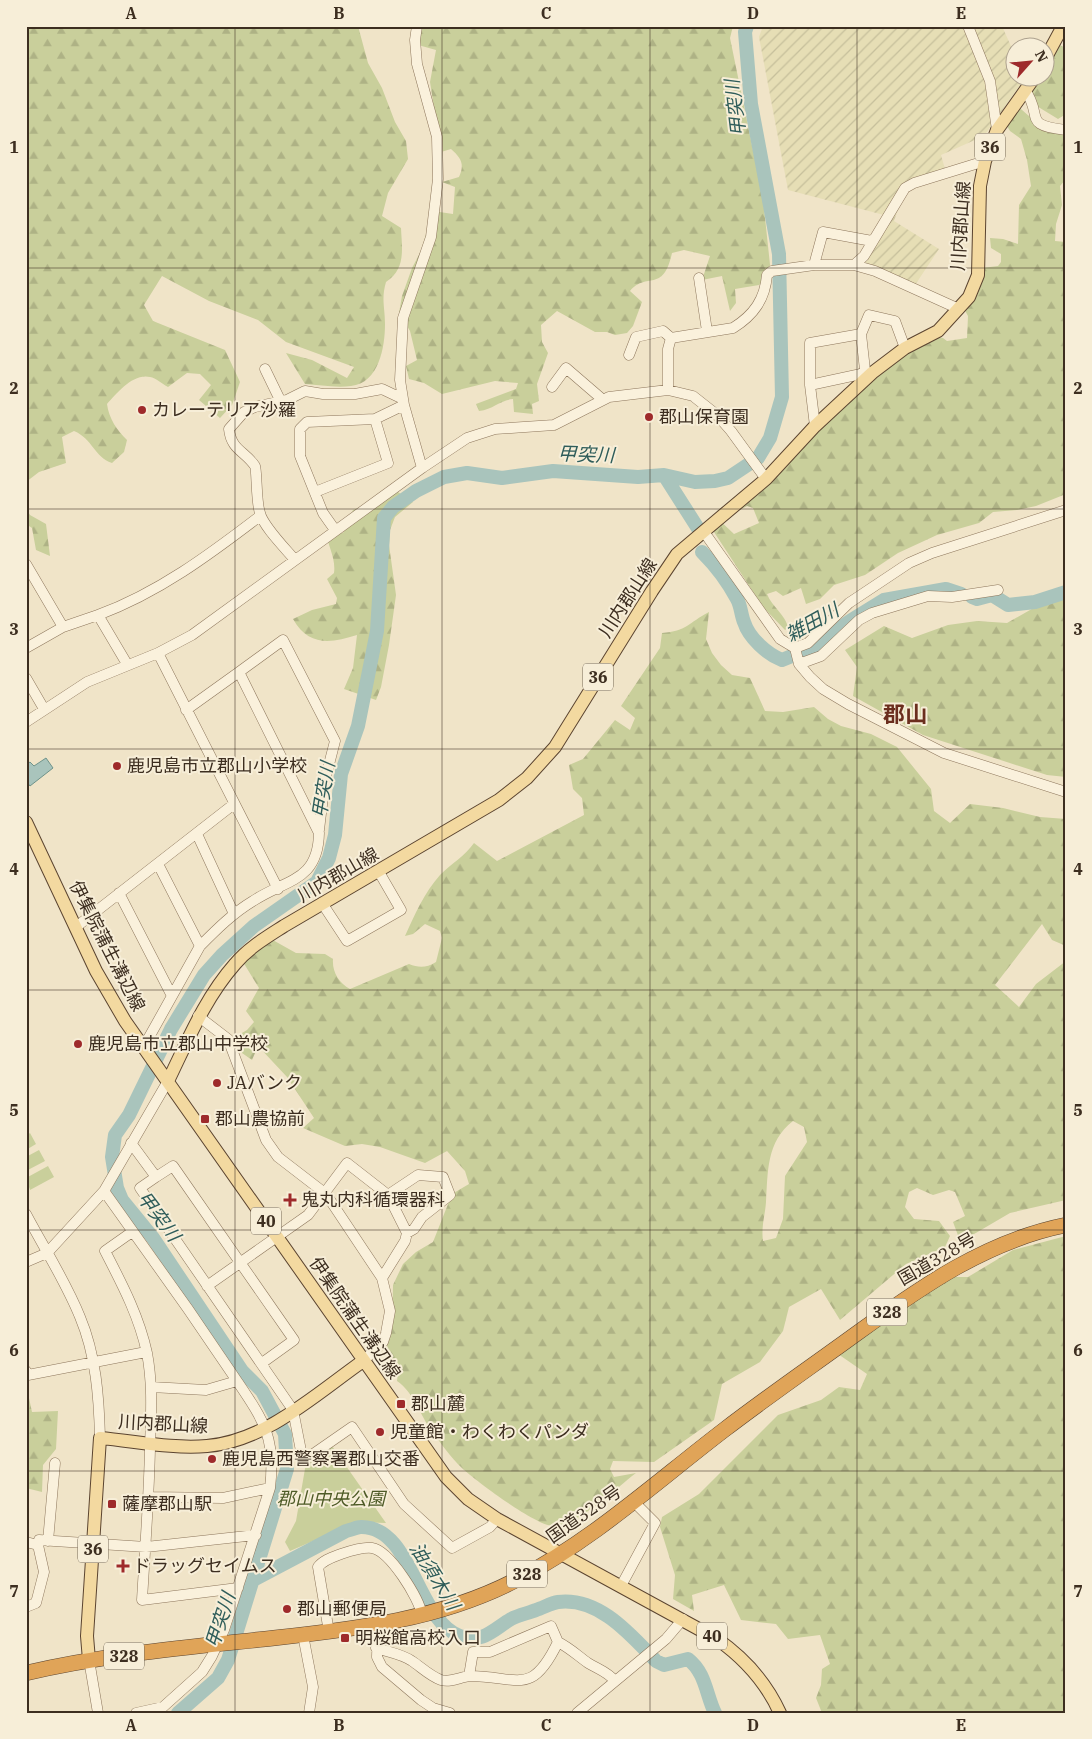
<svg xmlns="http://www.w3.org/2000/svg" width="1092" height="1739" viewBox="0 0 1092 1739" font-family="'IBM Plex Serif','Noto Sans JP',serif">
  <defs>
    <pattern id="farmland-furrows" width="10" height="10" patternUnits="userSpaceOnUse" patternTransform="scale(1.25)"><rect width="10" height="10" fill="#e6deb5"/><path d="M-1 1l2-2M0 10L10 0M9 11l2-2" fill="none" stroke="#c6bf9b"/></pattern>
    <pattern id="forest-firs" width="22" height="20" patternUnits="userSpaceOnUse" patternTransform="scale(1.25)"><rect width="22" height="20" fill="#c9cf9b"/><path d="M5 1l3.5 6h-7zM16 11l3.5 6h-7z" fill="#aeb285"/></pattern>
  </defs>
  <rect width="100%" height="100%" fill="#f0e4c8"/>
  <path fill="url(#farmland-furrows)" d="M763,26h200l1,3 38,-3 12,27v25h11l-41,58 -43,19 4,14 -38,15 -13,37 45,28 -28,42 -46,-29 19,-47 -96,-25 -29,-153z"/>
  <path fill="url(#forest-firs)" fill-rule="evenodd" d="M26,26h332l10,37 14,25 13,34 11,19 2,18 -20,34 -6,23 19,12c1,21 5,41 -15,54 -5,17 -1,25 -1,42 0,23 -6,59 -34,62 -15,2 -32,-1 -46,-2l-19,-31 26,7 35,18 7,-11 -68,-25 -28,-22 -49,-19 -47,-25 -18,29 9,16 72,29 15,32 -8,23 -12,13 -21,-18 12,-15 -11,-11 -13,-1 -19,14c-6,-3 -12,-9 -18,-10 -17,-4 -33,16 -43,27 2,15 10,26 20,36l-3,12 -12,11c-18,-6 -19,-24 -38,-32l-12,6 4,26 -27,9 -13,10z
    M412,26h321l-3,12 33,161 8,75 -12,11 -24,4 1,14 -6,8 -8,-35 -20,4 8,-24 -26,-6 -12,3c-9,41 -25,18 -42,38l12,11 -9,24 -6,7 -12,2 -8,-3h-12l-38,-21 -16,14 1,17 6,11 -11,31 2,17 -7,3 1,10 -19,-2 -1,-13c-13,1 -19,10 -34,12l-3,-7 40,-15 2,-6 -23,-2 -53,13 -18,-11 -15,-4 -3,-13 11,-6 -7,-29 -11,-18 3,-17 10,-28 9,-17 12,-40 20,3 2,-27 -13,-5 17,-5c6,-13 2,-19 -8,-28l-10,3 -11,-70 6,-32 -25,-7z
    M1057,44l9,4v66l-8,5 -36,-22 13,-19h9l1,-15z
    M1015,104l22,19 29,5v51l-6,7 2,19 -6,19 -1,17 11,1v252l-30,12 -19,4 -24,2 -14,11 -42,12 -39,18 -33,22 -31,10 -14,14 -14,5 -5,-16 -18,8 -7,-5 -9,3c5,13 19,21 21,34l-3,2 -22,-23 -49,-75 -3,-10 4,-6 19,18 25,-11 -6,-15 -6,-2 -24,13 -6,-8 35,-26 116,-117 24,-18 36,-14 15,2 4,3 20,-3 1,-22 -6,-11 20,-37 16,-2 3,-4v-8l-10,-6 -1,-10 13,1 15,5 1,-39 12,-19 -4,-26 -6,-21 -11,-8 -5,-8z
    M398,492l15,10 -18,15 -5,13 -1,15 7,50 -7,50 -8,42 -5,13 -32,-11 9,-21 4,-33c-26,8 -48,12 -64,-16l19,-9 24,-6 1,-6 -10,-19 7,-6c2,-15 -6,-26 -8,-41l17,1 10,-23z
    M26,508l4,7 16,9 4,32 -14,-6 -4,-22 -6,-4z
    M1066,597v180l-19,-2 -124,-40 -70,-39 4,-29 -12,-17 39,-24 28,12 36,-13 29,-4 30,2 30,-17z
    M709,612l-3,27 6,14 9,12 11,10 18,3 15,33 18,1 31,-5 14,12 13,7 30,8 26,13 34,42 3,22 16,12 20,-19 33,4 37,9 26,2v127l-14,-6 -10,-16 -47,61 24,22 17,-23 30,-23v239l-56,13 -41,24 -10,1 -6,-16 12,-6 -10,-24 -6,-2 -16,5 -16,-7 -8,4 -4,15 9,12 25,2 11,15 -5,11 -39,17 -66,56 -19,-31 -32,18 -6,24 -23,31 -38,22 -8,36 -60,42 -41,-1 -3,8 4,8 22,-4c-20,15 -57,52 -82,53 -17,1 -78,-45 -92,-58 -11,-10 -22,-26 -31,-38 -12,-17 -17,-37 -34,-49l2,-14 -9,-9 -3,-13 5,-16 1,-44 10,-21 13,-12 17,-10 19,-48 17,-10 -4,-13 -18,-20 -22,12 -45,-16 -18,-3 -17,2 -42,-18 11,-10 -27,-41 -29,-31 -6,14 -10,-7 -7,-16 12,-7 7,-8 -8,-11 13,-23 -16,-26 28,-23 25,14 29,1 8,5c-1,13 6,24 17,30l59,-25c10,4 17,4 27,-2l6,-24 -2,-7 -15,-7 -12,10 -8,2c10,-22 19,-43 35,-61 12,-12 25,-19 34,-32l23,18 87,-46 -2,-17 -9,-9 -4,-24 14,-6 32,-39 15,10 5,-12 -14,-12 39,-58 2,-15c25,-2 26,-10 47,-21zM793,1121l11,6 3,15 -22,34 -2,43 -7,19 -13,3c-2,-14 2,-25 3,-39 2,-30 0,-60 27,-81z
    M1066,1236v477h-244l-6,-15 5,-13 1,-16 8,-5 -10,-29 -32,4 -12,-15 -35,-4 -17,-35 -32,10 2,16 -21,-12 2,-24 -15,-48 2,-10 37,-23 79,-79 43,-15 18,-13 21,3 7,-16 -29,-20 73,-52 44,-25h13l45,-27z
    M26,1384l6,28 26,-1 -2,38 -13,16 -1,27 -16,-4z"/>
  <path fill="#c9cf9b" d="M30,1133l6,11 -10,6v-14z
    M39,1150l6,11 -19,10v-14z
    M48,1166l6,11 -24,13 -4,-12z
    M332,1446l54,77 -29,-1 -67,29 -5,-9 11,-21 10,-58z"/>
  <path fill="#a9c4bc" stroke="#6f938a" d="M46,758l7,10 -23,18 -4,-5v-16l4,-3 4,4z"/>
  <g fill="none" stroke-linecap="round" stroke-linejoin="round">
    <path stroke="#a9c4bc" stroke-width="14" d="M664,475l35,55
      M702,552c14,14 26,30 35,47 4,7 4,16 7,23 5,16 23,32 38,38l32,-13 36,-26 34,-21 62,-11 15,5
      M972,597l5,2 15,-4 16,10 27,-3 31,-10
      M255,1579l91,-48c5,-1 11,-4 15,-4 51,-1 56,94 99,109 23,8 34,-7 51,-17 7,-4 18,-6 25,-9 7,-2 15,-7 22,-8 41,-5 72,32 98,59l8,4 24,-6c18,14 18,36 27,54
      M178,1713l40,-35 10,-18 59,-191 -2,-35 -23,-43 -20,-20 -89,-133 -31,-38 -5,-12 -5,-31 3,-22 14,-20 42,-86 33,-54 18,-20 32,-29 63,-44 12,-24 6,-23 6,-61 17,-48 19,-95 7,-113 9,-11 23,-16 28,-14 23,-4 35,5 51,-7 85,6 26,-2 31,7 20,-1 13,-3 30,-20 12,-20 12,-41 -3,-143 -28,-150 -6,-72 2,-6"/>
    <g stroke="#8d765c" stroke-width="11">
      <path id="minor" d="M417,26l-2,14 2,24 20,73 1,42 -7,58 -28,81 -3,62 4,25 18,63
        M968,26l22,55 7,49
        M1025,90c19,27 -4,35 41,40
        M814,265l9,-33 49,9
        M854,265l10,-9 41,-68 9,-5 71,-22
        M699,278l8,53
        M629,355l7,-18 27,-6 8,7
        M265,369l16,33
        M810,385l51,-11 4,-4 -4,-36
        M552,387l14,-19 36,31
        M668,390v-41l3,-11 62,-10c21,-13 32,-29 34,-53l5,-4 42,-6h40l21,6 84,38
        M815,426l-5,-41v-42l51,-9 8,-19 26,6 10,27
        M315,492l73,-29 -13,-44
        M335,530l-12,-17 -23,-57v-27l7,-7 68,-3 29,-14
        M704,532l76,107 15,9 4,16 11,13 13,12 25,15 96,49 122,39
        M295,560c-10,-12 -32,-34 -35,-47 -4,-11 -3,-43 -5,-47 -10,-15 -24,-16 -26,-37l15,-17 11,-5 32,-7 18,-9 18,3h32l27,-5 21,10
        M26,564l37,63 -37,21
        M63,627l35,-12
        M795,648l13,-5 41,-40 60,-40 23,-10 134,-43
        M158,653l120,236
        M127,664l-29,-49c60,-22 111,-60 162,-99
        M799,664l22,-8 38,-36 13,-7 56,-17 24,1 46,-7
        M239,672l44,-32 52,101 -10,39 -6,50
        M26,678l18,31
        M186,710l53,-38 80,161c-1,49 -33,46 -66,68 -20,12 -36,28 -53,45
        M26,722l61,-40 71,-29 34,-18 230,-167 45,-30 28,-9 59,-4 55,-28 59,-7 25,6 24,19 14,16 35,48
        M197,834l37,80
        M119,893l53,103
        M322,903l25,38 54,-31 -22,-38
        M76,927l158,-123
        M198,1016l30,23 38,101 12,17 48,37 56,84 8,33 -4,22 -3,9 -20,19
        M143,1048l57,-102 -42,-82
        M131,1143l25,34 17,-11 121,174 -32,23
        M156,1177l-16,11 153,222 10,51 49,-34 52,77 48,44 38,-21 7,-8
        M104,1191l84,118 49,72
        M388,1195l30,-20 25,2 7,18 -28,22 -8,12 -7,4
        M26,1214c18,34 40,68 54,103 16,38 19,80 20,121
        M132,1232l-27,19c17,33 34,65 42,102 6,32 4,62 3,95 -1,50 -5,101 -8,152l96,-12
        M26,1262l21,-9 57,-62 64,-110
        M207,1286l101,-71 39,-52 41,32 19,38 -2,8 -23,37
        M26,1371l2,4 118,-23
        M151,1387l55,3 31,-9c27,40 39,57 33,107
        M48,1541l7,-78
        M26,1542l12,3
        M621,1586l34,-63 -21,-21
        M26,1607l10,-4 8,-31 -6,-27 1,-5 107,7 110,-12
        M378,1624l-1,33 5,10 39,33 12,8 17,5
        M329,1632l-11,-65c5,-7 15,-10 23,-13 9,-3 23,-7 31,-6 18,3 47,50 50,67
        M303,1635l10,52 -4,26
        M376,1648c12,4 26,6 36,13 9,6 18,15 29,19 10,3 19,-3 29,-4 48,0 61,22 88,-34 12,6 20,14 30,21 10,6 20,9 27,18
        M89,1660l9,53
        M469,1676l4,-24h17l61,-26 7,16
        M136,1713l27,-6 39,-35 10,-16 12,-26 46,-142 -47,10 -74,-1
        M577,1713l89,-74 17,-20"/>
    </g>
    <g stroke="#5b4430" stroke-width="14">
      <path id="major" d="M1044,61l19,-35
        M26,822l70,149 29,50 321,456 22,22 29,20 220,120c27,19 49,43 63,74
        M168,1081c20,-41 37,-83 67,-117 13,-16 32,-27 49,-38l215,-126 28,-22 28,-31 97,-156 25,-37 89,-75 49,-53 57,-53 33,-25 33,-17 31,-34 9,-22 2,-89 5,-25 12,-31 37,-52
        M89,1660l-2,-24 13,-198c35,3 72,11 107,8 59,-5 109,-52 156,-85"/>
    </g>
    <g stroke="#5b4430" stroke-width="16">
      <path id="highway" d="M26,1673c81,-19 165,-26 248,-35 83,-9 167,-19 242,-58 77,-40 140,-98 208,-150 43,-33 88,-64 132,-96 65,-47 130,-93 210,-109"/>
    </g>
    <use href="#minor" stroke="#faf1dc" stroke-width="10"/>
    <use href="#major" stroke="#f3d9a0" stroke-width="12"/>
    <use href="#highway" stroke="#e0a458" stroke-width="15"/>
  </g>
  <path fill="none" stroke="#3d2e20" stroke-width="1" stroke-opacity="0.55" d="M235,26v1687M442,26v1687M650,26v1687M857,26v1687M26,268h1040M26,509h1040M26,749h1040M26,990h1040M26,1230h1040M26,1471h1040"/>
  <g fill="#9e2a2b" stroke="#f7eed8" stroke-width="2">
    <circle cx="142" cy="410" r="5"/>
    <circle cx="649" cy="417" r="5"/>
    <circle cx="117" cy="766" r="5"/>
    <circle cx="78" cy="1044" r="5"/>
    <circle cx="217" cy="1083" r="5"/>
    <rect x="200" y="1114" width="10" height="10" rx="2.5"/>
    <path d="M287.5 1192.5h5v5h5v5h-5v5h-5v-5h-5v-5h5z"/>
    <rect x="396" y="1399" width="10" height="10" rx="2.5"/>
    <circle cx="380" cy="1432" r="5"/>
    <circle cx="212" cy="1459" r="5"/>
    <rect x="107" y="1499" width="10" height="10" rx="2.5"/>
    <path d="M120.5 1558.5h5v5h5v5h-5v5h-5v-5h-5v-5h5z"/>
    <circle cx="287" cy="1609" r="5"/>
    <rect x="340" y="1633" width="10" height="10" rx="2.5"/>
  </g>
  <g text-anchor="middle" stroke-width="4" stroke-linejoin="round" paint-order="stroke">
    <g fill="#f7eed8" stroke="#756857" stroke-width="1">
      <rect x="975" y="133.5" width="30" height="27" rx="4"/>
      <rect x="583" y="663.5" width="30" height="27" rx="4"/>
      <rect x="251" y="1207.5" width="30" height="27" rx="4"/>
      <rect x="867" y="1298.5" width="40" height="27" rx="4"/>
      <rect x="78" y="1535.5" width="30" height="27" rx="4"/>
      <rect x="507" y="1560.5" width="40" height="27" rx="4"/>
      <rect x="697" y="1622.5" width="30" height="27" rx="4"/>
      <rect x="104" y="1642.5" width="40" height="27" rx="4"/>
    </g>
    <g font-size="16" font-weight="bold" fill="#3d2e20">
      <text x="990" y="153">36</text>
      <text x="598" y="683">36</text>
      <text x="266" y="1227">40</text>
      <text x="887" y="1318">328</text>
      <text x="93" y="1555">36</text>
      <text x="527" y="1580">328</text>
      <text x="712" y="1642">40</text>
      <text x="124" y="1662">328</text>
    </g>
    <g font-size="18" fill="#3d2e20" stroke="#f7eed8">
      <text transform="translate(961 226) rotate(-86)" y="6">川内郡山線</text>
      <text transform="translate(628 598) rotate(-57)" y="6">川内郡山線</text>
      <text transform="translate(338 875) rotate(-30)" y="6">川内郡山線</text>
      <text transform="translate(107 946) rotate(63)" y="6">伊集院蒲生溝辺線</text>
      <text transform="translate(937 1259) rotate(-30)" y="6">国道328号</text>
      <text transform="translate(355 1318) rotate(55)" y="6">伊集院蒲生溝辺線</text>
      <text transform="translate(163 1424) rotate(3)" y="6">川内郡山線</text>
      <text transform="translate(584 1514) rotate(-35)" y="6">国道328号</text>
    </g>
    <g font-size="18" fill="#3d2e20" stroke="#f7eed8" text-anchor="start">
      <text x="152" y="416">カレーテリア沙羅</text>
      <text x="659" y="423">郡山保育園</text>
      <text x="127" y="772">鹿児島市立郡山小学校</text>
      <text x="88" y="1050">鹿児島市立郡山中学校</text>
      <text x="227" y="1089">JAバンク</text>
      <text x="215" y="1125">郡山農協前</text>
      <text x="301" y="1206">鬼丸内科循環器科</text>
      <text x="411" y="1410">郡山麓</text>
      <text x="390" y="1438">児童館・わくわくパンダ</text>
      <text x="222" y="1465">鹿児島西警察署郡山交番</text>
      <text x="122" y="1510">薩摩郡山駅</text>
      <text x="133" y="1572">ドラッグセイムス</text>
      <text x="297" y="1615">郡山郵便局</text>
      <text x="355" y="1644">明桜館高校入口</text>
    </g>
    <g font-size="18" font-style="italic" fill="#4d5a26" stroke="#f7eed8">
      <text x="331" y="1505">郡山中央公園</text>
    </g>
    <g font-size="19" font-style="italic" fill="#2f5d5a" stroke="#f7eed8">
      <text transform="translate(735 108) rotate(-97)" y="7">甲突川</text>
      <text transform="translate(586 454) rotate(2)" y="7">甲突川</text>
      <text transform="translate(812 622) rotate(-29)" y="7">雑田川</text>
      <text transform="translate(323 790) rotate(-81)" y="7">甲突川</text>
      <text transform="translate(159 1216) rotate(53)" y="7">甲突川</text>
      <text transform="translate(435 1576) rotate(58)" y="7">油須木川</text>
      <text transform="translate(220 1620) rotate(-72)" y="7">甲突川</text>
    </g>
    <g font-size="22" font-weight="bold" fill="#6b2e1e" stroke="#f7eed8">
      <text x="905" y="722">郡山</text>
    </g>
  </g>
  <rect width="1092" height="1739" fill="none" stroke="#f7eed8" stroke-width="55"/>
  <g transform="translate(1030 62) rotate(63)"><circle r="24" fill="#f7eed8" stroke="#ada18e"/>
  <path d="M0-4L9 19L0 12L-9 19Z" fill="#9e2a2b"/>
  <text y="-8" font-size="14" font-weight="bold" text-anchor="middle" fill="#3d2e20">N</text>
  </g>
  <rect x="28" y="28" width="1036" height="1684" fill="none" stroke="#3d2e20" stroke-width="2"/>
  <g font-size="16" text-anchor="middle" font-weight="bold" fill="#3d2e20">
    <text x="131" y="19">A</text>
    <text x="339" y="19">B</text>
    <text x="546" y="19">C</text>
    <text x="753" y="19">D</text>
    <text x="961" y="19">E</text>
    <text x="14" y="153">1</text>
    <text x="1078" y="153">1</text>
    <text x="14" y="394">2</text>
    <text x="1078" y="394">2</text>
    <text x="14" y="635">3</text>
    <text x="1078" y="635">3</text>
    <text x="14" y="875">4</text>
    <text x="1078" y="875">4</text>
    <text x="14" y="1116">5</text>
    <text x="1078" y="1116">5</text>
    <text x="14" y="1356">6</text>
    <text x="1078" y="1356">6</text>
    <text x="14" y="1597">7</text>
    <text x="1078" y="1597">7</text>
    <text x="131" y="1731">A</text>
    <text x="339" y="1731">B</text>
    <text x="546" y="1731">C</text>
    <text x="753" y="1731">D</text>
    <text x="961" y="1731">E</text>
  </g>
</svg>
